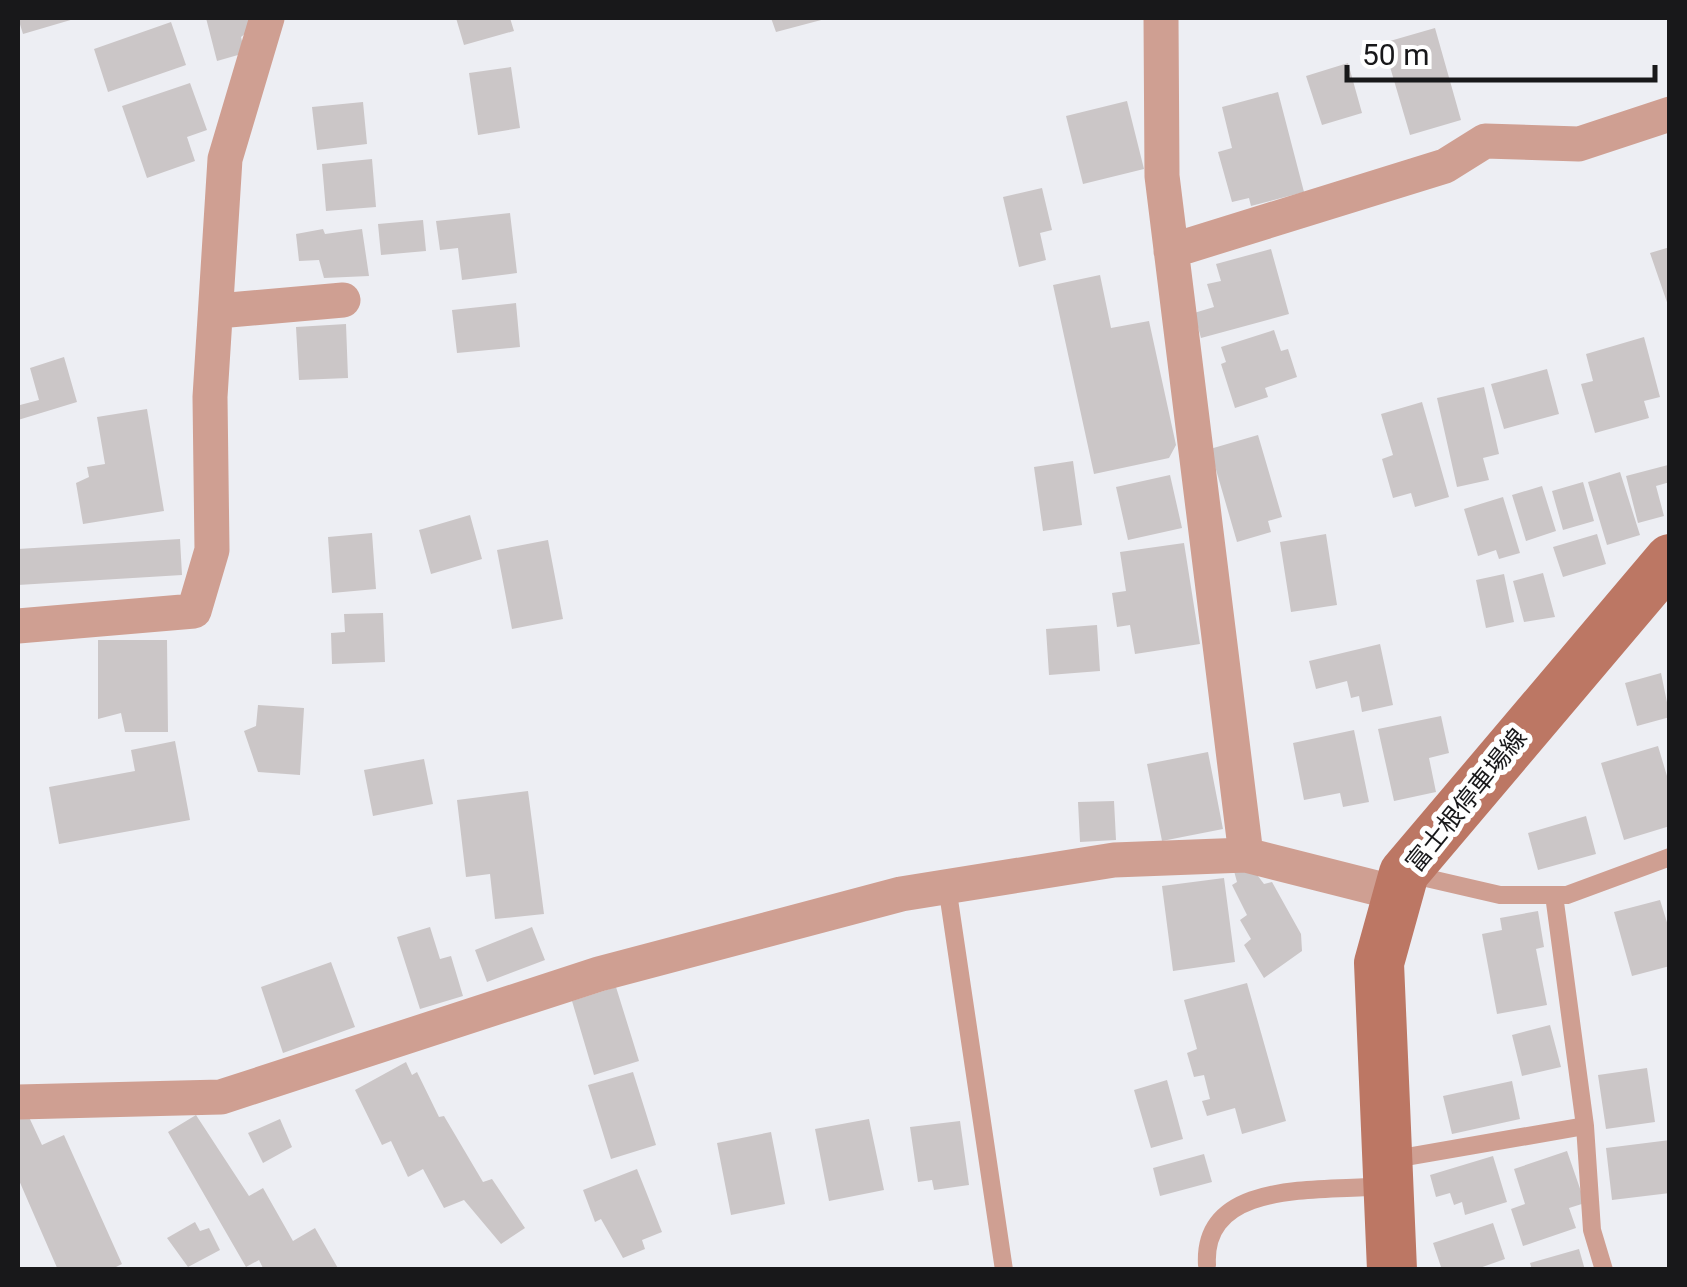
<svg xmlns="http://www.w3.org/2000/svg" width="1687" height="1287" viewBox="0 0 1687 1287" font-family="Roboto,'Noto Sans JP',sans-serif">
  <rect width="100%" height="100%" fill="#edeef3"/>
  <path fill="#cbc6c7" d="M18,18h56v1l-51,15z
    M206,18h46l-1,11 -10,8 4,16 -28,8z
    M456,18h54l4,13 -50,14z
    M771,18h54v1l-49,13z
    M171,22l15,43 -78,27 -14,-43z
    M1435,28l26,92 -51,15 -27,-92z
    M1348,63l14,50 -40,12 -16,-49z
    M511,67l9,61 -42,7 -9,-62z
    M190,83l17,47 -20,7 8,24 -48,17 -25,-72z
    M1278,92l26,100 -53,14 -2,-8 -17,4 -14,-50 14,-4 -10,-41z
    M1127,101l17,68 -61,15 -17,-68z
    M363,102l4,42 -50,6 -5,-43z
    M372,159l4,48 -50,4 -4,-47z
    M1042,188l10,42 -12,3 6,27 -27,7 -16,-70z
    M510,213l7,60 -55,7 -4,-32 -18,2 -4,-29z
    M423,220l3,31 -45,4 -3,-31z
    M323,229l2,5 37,-5 7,47 -45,2 -5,-18 -20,1 -3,-27z
    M1670,247v61h-1l-19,-55z
    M1271,249l18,65 -88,24 -7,-25 20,-6 -7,-23 14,-3 -5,-17z
    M1100,275l11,53 38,-7 27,124 -7,13 -75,16 -41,-189z
    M516,303l4,44 -63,6 -5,-43z
    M346,324l2,54 -49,2 -3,-53z
    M1274,330l7,21 7,-2 9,28 -32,11 3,9 -33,11 -14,-44 5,-2 -5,-15z
    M1644,337l16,60 -16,4 5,17 -54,15 -14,-49 12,-3 -7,-27z
    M64,357l13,45 -59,18v-21l2,6 19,-5 -9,-32z
    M1547,369l12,45 -55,15 -13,-45z
    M1484,387l15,67 -16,4 6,22 -32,7 -20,-89z
    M1422,402l27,95 -34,10 -4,-14 -18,5 -11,-39 11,-4 -12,-41z
    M147,409l17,102 -81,13 -7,-41 13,-6 -2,-10 18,-3 -8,-47z
    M1258,435l24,82 -14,4 3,11 -34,10 -27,-93z
    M1073,461l9,64 -39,6 -9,-64z
    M1668,465l2,17 -14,4 8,30 -26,7 -12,-47z
    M1620,472l20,63 -33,10 -19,-63z
    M1170,475l12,53 -54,12 -12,-53z
    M1583,482l11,39 -31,9 -11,-39z
    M1542,486l14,45 -30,10 -14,-46z
    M1503,497l17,56 -21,6 -3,-9 -18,6 -14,-47z
    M470,515l12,44 -51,15 -12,-44z
    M372,533l4,56 -44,4 -4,-56z
    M1326,534l11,71 -46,7 -11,-70z
    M1597,534l9,30 -43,13 -10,-30z
    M180,539l2,36 -164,10v-36z
    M548,540l15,79 -51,10 -15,-79z
    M1184,543l16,101 -65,10 -5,-29 -13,2 -5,-34 14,-2 -6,-39z
    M1543,573l12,44 -31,5 -11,-41z
    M1504,574l10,48 -28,6 -10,-48z
    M383,613l2,49 -53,2 -1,-31 14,-1 -1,-18z
    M1097,625l3,46 -51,4 -3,-46z
    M98,640h69l1,92h-43l-4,-19 -23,6z
    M1380,644l13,61 -31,7 -3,-16 -8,2 -4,-17 -31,8 -7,-28z
    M1661,673l9,44 -33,9 -12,-43z
    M258,705l46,3 -4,67 -42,-3 -14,-41 12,-5z
    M1441,716l8,37 -20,5 7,34 -42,9 -16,-72z
    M1354,730l15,72 -26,5 -3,-14 -36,7 -11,-57z
    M175,741l15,79 -131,24 -10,-57 86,-16 -4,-21z
    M1658,746l12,40v40l-46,14 -23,-77z
    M1208,752l15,77 -61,12 -15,-77z
    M424,759l9,45 -60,12 -9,-46z
    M528,791l16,123 -49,5 -5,-45 -24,3 -9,-77z
    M1114,801l2,39 -36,2 -2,-40z
    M1586,816l10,38 -58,16 -10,-37z
    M1234,871l21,1 9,12 8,-2 29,52 1,17 -38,27 -20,-33 7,-6 -11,-19 7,-5 -15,-30 5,-3z
    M1224,878l11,84 -62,9 -11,-85z
    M1660,900l10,32v34l-38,10 -18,-64z
    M1538,911l6,36 -8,2 11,56 -50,9 -15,-80 20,-4 -2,-12z
    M430,927l10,32 11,-3 12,40 -43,13 -23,-72z
    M532,927l13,33 -58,22 -12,-32z
    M331,962l24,65 -72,26 -22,-66z
    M1247,983l39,138 -44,13 -7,-26 -28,8 -5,-15 8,-2 -6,-24 -10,2 -7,-24 10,-4 -13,-49z
    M616,987l23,74 -45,14 -22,-74z
    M1550,1025l11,42 -39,9 -10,-41z
    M406,1062l6,13 5,-3 22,45 5,-1 39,66 9,-3 33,49 -24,16 -37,-44 -20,8 -21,-39 -15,8 -17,-36 -9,4 -27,-55z
    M1647,1068l8,54 -49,7 -8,-54z
    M633,1072l23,73 -45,14 -23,-74z
    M1167,1080l16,59 -32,9 -17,-58z
    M1512,1081l8,38 -68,15 -9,-38z
    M28,1115l14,30 22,-10 58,129 -12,6h-52l-40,-92v-58z
    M196,1115l53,81 14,-8 30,53 22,-13 24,42h-75l-5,-10 -13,7 -78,-135z
    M280,1119l12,28 -29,16 -15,-30z
    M869,1119l15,71 -55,11 -14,-72z
    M960,1121l9,64 -35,5 -2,-10 -14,2 -8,-55z
    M771,1132l14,72 -54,11 -14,-72z
    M1670,1140v53l-58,7 -6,-52z
    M1567,1151l18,52 -16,5 7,20 -53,18 -12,-37 14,-5 -11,-35z
    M1204,1154l8,28 -52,14 -7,-28z
    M1493,1156l14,46 -42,13 -3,-13 -8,3 -4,-12 -14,4 -6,-22z
    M637,1169l25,63 -20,8 3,9 -22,9 -22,-39 -6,3 -12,-32z
    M195,1222l5,9 9,-3 11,22 -32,17 -21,-29z
    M1493,1223l12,36 -31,11h-32l-9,-27z
    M1579,1249l6,21h-53l-2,-7z"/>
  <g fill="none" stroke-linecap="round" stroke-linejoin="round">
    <path stroke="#cf9f92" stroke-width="18" d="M1409,874l91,21h67l103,-38
      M947,886l57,384
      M1554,895l31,231 7,104 12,40
      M1389,1160l196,-34
      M1207,1265c-5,-87 115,-73 176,-79"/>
    <path stroke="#cf9f92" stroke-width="35" d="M1161,18l1,158 84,679
      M1171,251l274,-85 40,-25 94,3 91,-30
      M218,311l125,-11
      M18,626l176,-15 18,-61 -2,-153 15,-238 42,-141
      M18,1102l203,-5 378,-123 302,-80 213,-34 132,-5 150,38"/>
    <path stroke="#bc7764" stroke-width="50" d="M1392,1270l-13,-307 25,-90 266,-314"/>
  </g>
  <g text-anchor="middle" stroke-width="10" stroke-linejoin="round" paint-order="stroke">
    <g font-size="25" fill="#18181a" stroke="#fff">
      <text transform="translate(1466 800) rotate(-51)" y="9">富士根停車場線</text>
    </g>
  </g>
  <rect width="1687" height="1287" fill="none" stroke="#18181a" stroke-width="40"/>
  <path d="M1347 65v15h308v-15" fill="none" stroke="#18181a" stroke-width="5"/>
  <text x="1362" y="65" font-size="30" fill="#18181a" stroke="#ffffff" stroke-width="8" paint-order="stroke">50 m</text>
</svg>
